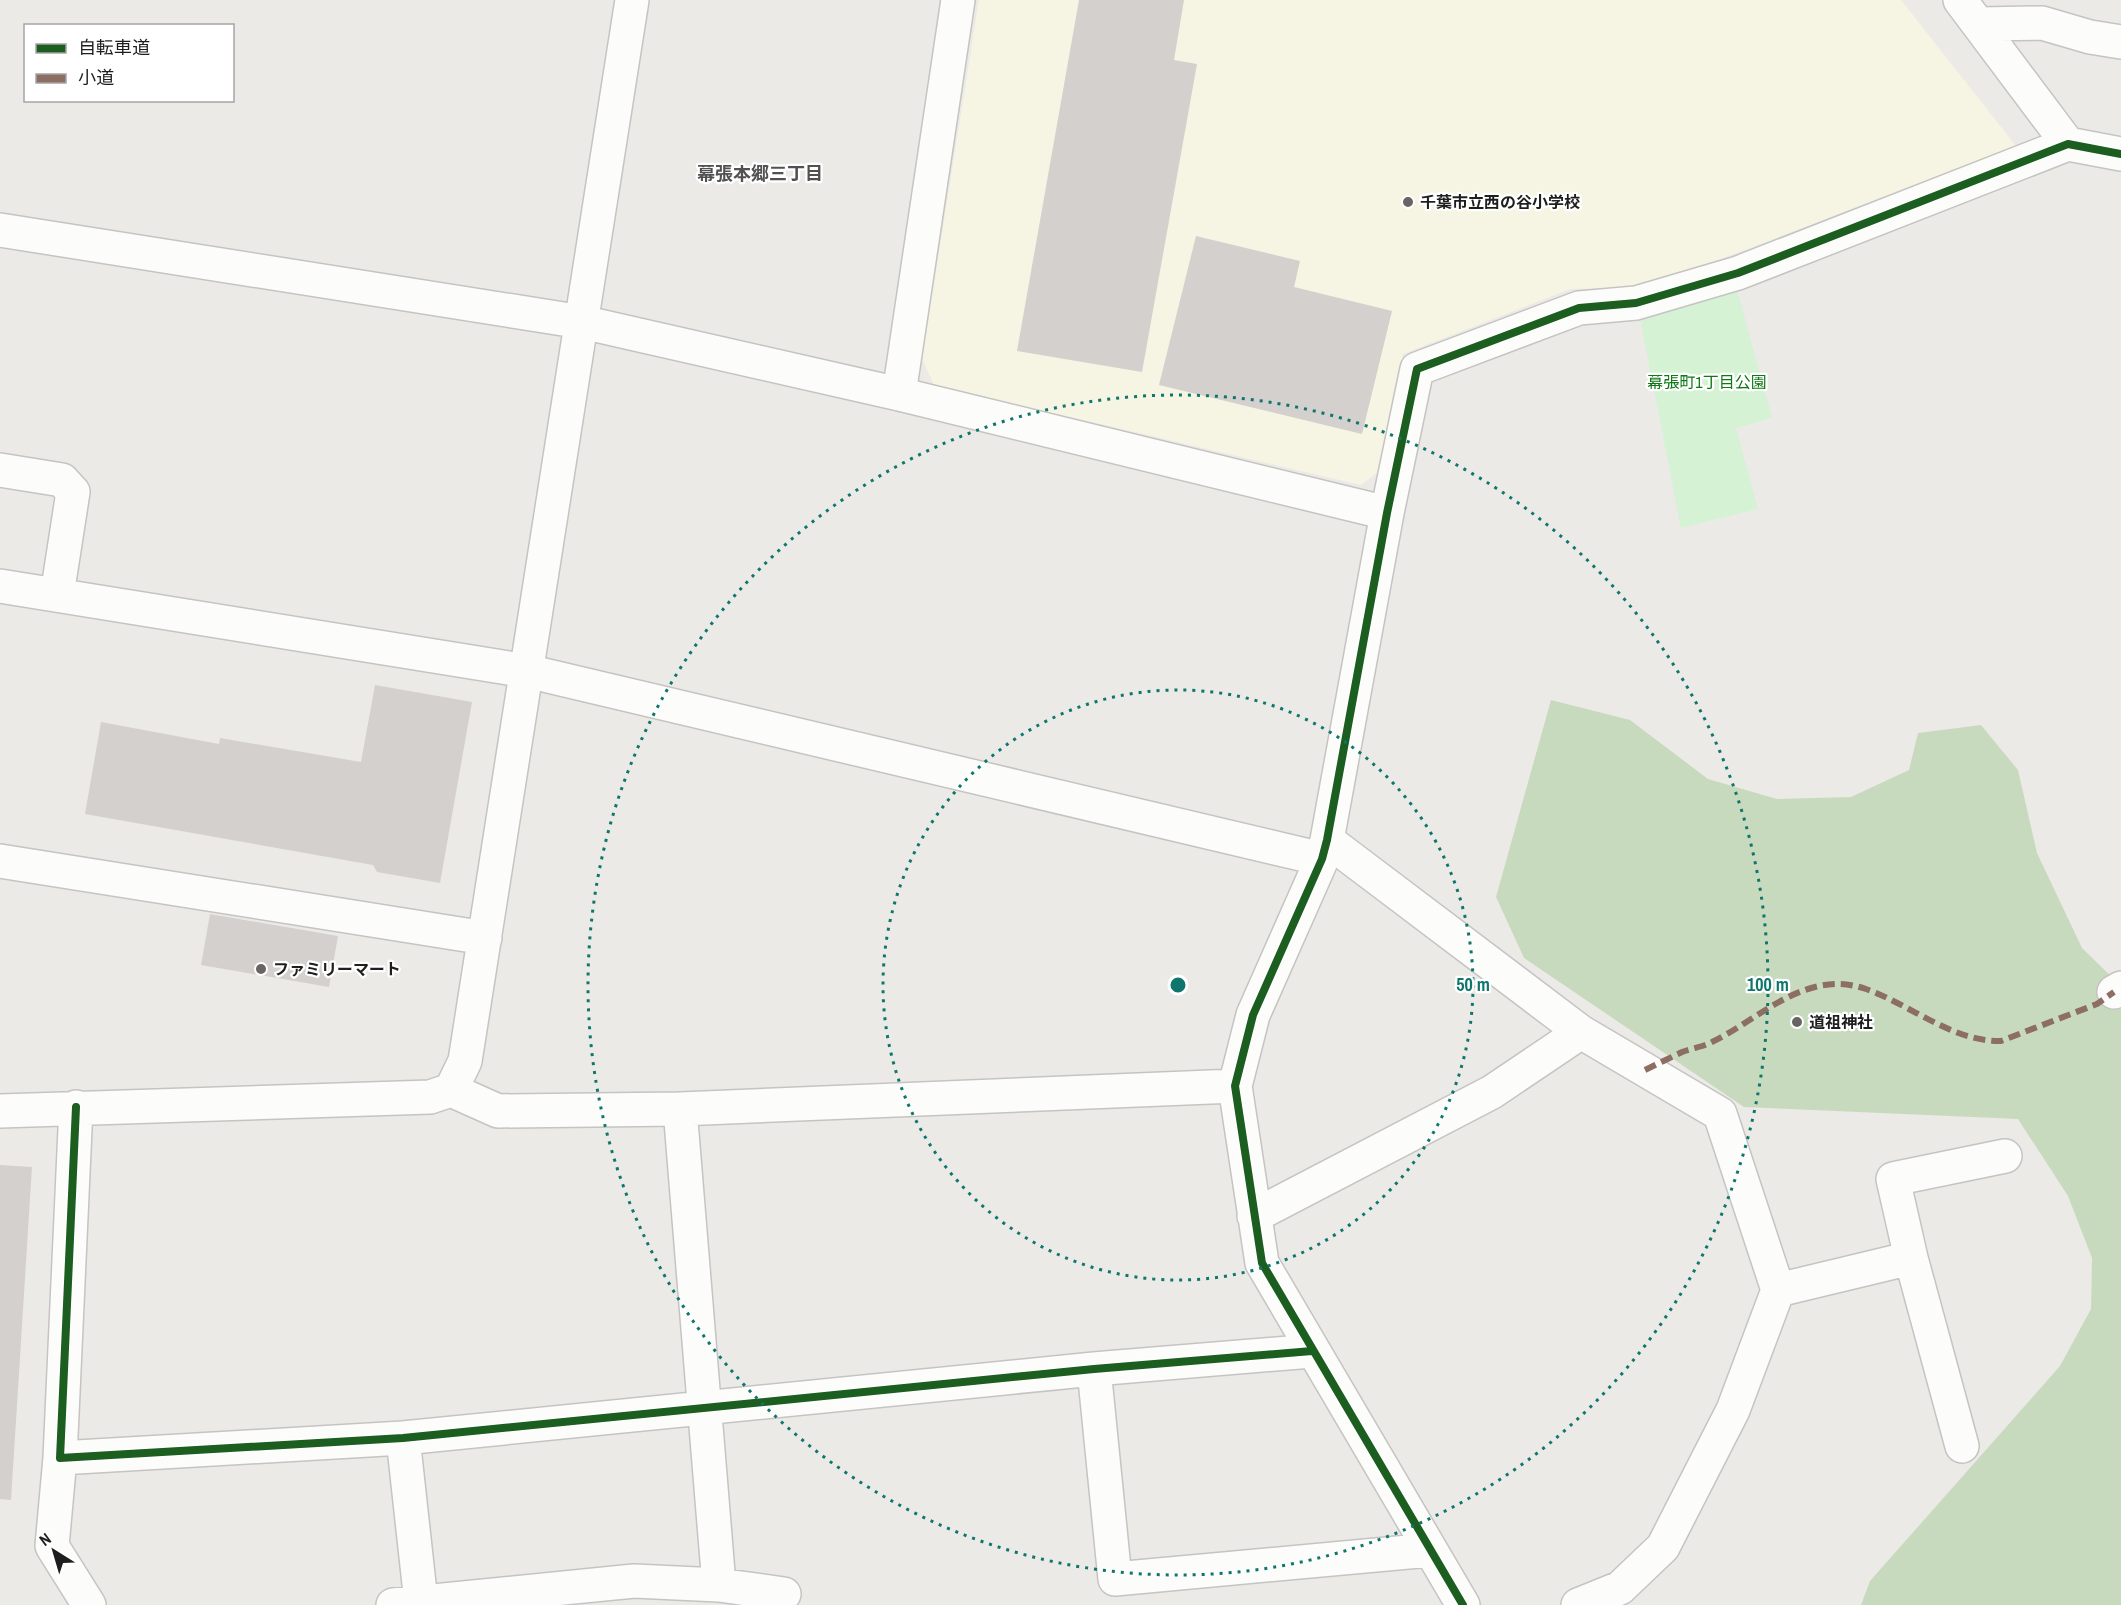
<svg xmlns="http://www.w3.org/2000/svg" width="2121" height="1605" viewBox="0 0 2121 1605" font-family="'Archivo Narrow','Noto Sans JP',sans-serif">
  <rect width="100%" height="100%" fill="#eceae7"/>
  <path fill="#f6f4e2" d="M979,0h922l115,146 -295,113 -93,29 -58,1 -167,65 -21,115 -21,16 -427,-100 -12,-26z"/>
  <path fill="#c8dabd" d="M1551,700l79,20 78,59 69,20 74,-2 58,-27 9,-37 63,-8 37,45 19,83 45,95 39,38v619h-260l9,-24 190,-215 31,-57 1,-51 -24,-62 -50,-77 -274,-12 -220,-149 -28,-61z"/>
  <path fill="#d5f2d4" d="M1737,290l35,128 -36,10 22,81 -77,19 -41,-209z"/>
  <path fill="#d3d0ce" d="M1079,0h105l-10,60 23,4 -55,308 -125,-21z
    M1196,236l104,25 -6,26 98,24 -30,123 -203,-49z
    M375,685l97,17 -32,181 -63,-11 -4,-7 -288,-51 16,-92 118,22 1,-6 141,24z
    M210,914l128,22 -9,51 -128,-22z
    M0,1165l32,2 -21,333 -11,-1z"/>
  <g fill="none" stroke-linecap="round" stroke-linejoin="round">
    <g stroke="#c5c4c3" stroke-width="36">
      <path id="minor" d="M1960,0l108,144
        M1979,24l63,-1 48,14 31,5
        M0,230l582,92 317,72 488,119
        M899,394l59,-394
        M0,470l62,10 11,12 -16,103
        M0,586l527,85 795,188
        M1327,840l254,192 139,82 58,176 -45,120 -70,137 -43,41 -42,17
        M0,861l485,77
        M2114,992l7,-4
        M451,1090l14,-29 167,-1061
        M76,1107l-16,351 -8,88 37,59
        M680,1109l39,476
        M0,1111l430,-14 21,-7 47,21 182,-2 555,-23
        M1254,1216l238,-124 89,-60
        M1778,1290l133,-32
        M1094,1369l21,210 315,-29
        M403,1438l18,164
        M1962,1446l-51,-188 -18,-79 112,-23
        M60,1458l343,-20 691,-69 218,-18
        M393,1605l241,-24 85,4 65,9
        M1463,1605l-201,-342 -27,-177 18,-71 69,-156 5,-19 60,-327 30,-144 162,-61 57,-5 102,-30 330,-129 53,10"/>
    </g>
    <use href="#minor" stroke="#fcfcfb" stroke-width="33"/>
    <path stroke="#8d6e63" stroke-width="6" stroke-dasharray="12 6" stroke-linecap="butt" d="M1645,1070c12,-6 25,-12 37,-18 10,-4 21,-5 30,-10 48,-23 94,-74 154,-53 45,16 87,53 135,52l96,-37 17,-12"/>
    <g stroke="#fff" stroke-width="11">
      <path id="cycleway" d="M76,1107l-16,351 343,-20 691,-69 218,-18
        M1463,1605l-201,-342 -27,-177 18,-71 69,-156 5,-19 60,-327 30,-144 162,-61 57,-5 102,-30 330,-129 53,10"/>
    </g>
    <use href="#cycleway" stroke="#1b5e20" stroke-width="8"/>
  </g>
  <g fill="none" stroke="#0f766e" stroke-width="3" stroke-dasharray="3 6">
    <circle cx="1178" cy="985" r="295"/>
    <circle cx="1178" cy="985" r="590"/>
  </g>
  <g fill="#666564" stroke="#fff" stroke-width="2">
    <circle cx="1408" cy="202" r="6"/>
    <circle cx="261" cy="969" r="6"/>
    <circle cx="1797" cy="1022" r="6"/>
  </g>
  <g text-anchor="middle" stroke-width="4.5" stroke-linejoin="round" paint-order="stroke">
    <g font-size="16" font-weight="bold" fill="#1e1e1e" stroke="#fff" text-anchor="start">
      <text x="1420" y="208">千葉市立西の谷小学校</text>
      <text x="273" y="975">ファミリーマート</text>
      <text x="1809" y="1028">道祖神社</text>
    </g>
    <g font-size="16" fill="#0f7914" stroke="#fff">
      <text x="1707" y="388">幕張町1丁目公園</text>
    </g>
    <g font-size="18" font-weight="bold" fill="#515151" stroke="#fff">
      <text x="760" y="180">幕張本郷三丁目</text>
    </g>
  </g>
  <circle cx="1178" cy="985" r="9" fill="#0f766e" stroke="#fff" stroke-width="3"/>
  <g font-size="18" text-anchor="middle" font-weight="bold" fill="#0f766e" stroke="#fff" stroke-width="4.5" stroke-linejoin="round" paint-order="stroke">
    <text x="1473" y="991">50 m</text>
    <text x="1768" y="991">100 m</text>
  </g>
  <rect x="24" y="24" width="210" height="78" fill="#ffffff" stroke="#a5a5a5" stroke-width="1.5"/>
  <rect x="36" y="44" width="30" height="9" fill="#1b5e20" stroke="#a5a5a5" stroke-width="1.5"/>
  <text x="78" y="54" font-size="18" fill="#1e1e1e">自転車道</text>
  <rect x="36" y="74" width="30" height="9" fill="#8d6e63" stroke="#a5a5a5" stroke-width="1.5"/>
  <text x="78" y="84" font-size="18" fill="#1e1e1e">小道</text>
  <g transform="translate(54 1551) rotate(323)" stroke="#ffffff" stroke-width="4.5" paint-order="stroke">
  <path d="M0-4.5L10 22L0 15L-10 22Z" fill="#1e1e1e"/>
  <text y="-9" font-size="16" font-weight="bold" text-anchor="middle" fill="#1e1e1e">N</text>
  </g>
</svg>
